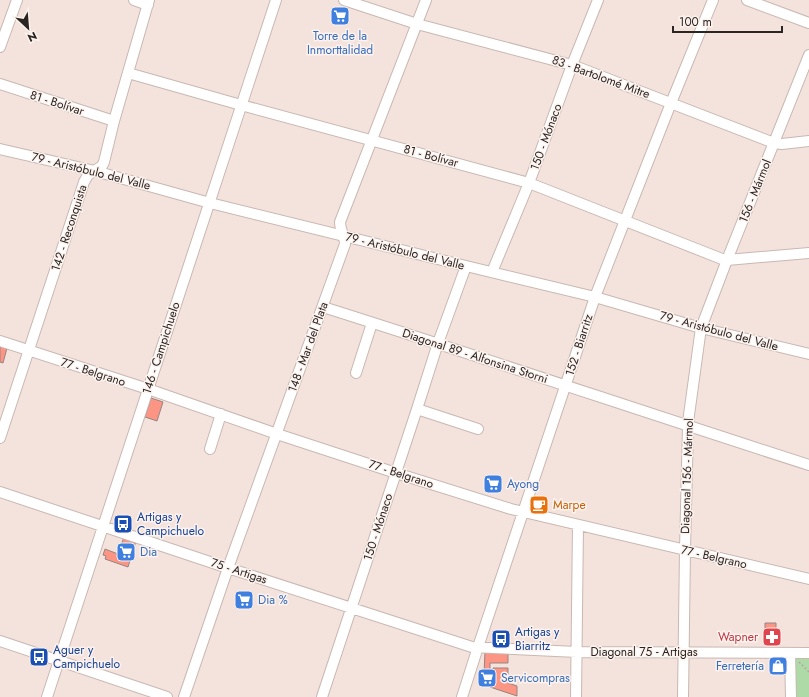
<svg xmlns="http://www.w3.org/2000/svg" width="809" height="697" viewBox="0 0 809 697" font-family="Jost,sans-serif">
  <rect width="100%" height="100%" fill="#f4e3dc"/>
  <path fill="#aedaa7" d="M793,658h16v39h-16z"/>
  <path fill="#fd9585" stroke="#968582" d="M0,346l7,2 -4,15 -3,-1z
    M151,398l12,4 -6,19 -12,-4z
    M124,537l12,4 -8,26 -23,-8 1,-3 -3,-1 2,-6 13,5z
    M765,623h11v17h-11z
    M485,651h23v12h-18v11h-6z
    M493,668h15v15l9,3v10l-27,-9 1,-3 -12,-4v-8h14z"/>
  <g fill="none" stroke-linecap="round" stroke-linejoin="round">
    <g stroke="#c9b8b2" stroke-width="12">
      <path id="minor" d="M134,0l14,5
        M344,0l73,24 155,41 202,78 8,1 27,-3
        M747,0l62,23
        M0,47l17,-47
        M128,73l113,32 288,78 193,76 5,1 82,-7
        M0,84l114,37
        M0,149l95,22 115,32 256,63 129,31 106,31 108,26
        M492,272l37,-89 43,-118 26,-65
        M323,307c162,51 324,106 486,158
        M0,341l148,48 129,45 119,39 115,36 298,70
        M356,373l16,-50
        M417,409l61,20
        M0,438l84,-256 4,-7 14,-9 2,-4 10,-41 35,-121
        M210,449l11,-35
        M0,492l228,76 244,79 105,5 232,1
        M0,641l167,56
        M790,653l1,44
        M47,697l229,-697
        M184,697l44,-129 117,-324c0,-7 -5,-14 -5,-22l86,-222
        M322,697l95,-288 21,-66 28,-77
        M462,697l16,-50 117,-350 76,-194 42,-103
        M576,697l2,-172
        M683,697l2,-147 3,-124 1,-11 11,-80 1,-7 26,-68 82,-205"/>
    </g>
    <path stroke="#b3a5a0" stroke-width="1.5" stroke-dasharray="2 2" stroke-linecap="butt" d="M799,662l10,10"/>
    <use href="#minor" stroke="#fff" stroke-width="10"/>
  </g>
  <defs>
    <g id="supermarket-square" transform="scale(1)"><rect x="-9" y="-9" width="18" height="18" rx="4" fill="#3f7fe0" stroke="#fcf2ee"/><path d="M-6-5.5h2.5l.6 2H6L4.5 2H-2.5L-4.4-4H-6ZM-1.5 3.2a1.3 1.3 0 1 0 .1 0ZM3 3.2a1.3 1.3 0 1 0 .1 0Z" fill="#fff"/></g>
    <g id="cafe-square" transform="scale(1)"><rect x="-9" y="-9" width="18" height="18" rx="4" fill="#e8710a" stroke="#fcf2ee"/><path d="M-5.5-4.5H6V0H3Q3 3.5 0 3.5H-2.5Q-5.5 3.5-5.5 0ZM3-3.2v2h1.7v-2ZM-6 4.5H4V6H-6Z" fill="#fff"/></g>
    <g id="bus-square" transform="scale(1)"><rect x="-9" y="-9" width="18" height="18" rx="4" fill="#1a4fb4" stroke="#fcf2ee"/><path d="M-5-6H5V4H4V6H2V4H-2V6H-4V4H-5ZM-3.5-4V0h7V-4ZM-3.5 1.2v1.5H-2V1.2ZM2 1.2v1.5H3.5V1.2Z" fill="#fff"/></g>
    <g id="pharmacy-square" transform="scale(1)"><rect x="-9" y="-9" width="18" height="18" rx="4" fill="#e0444e" stroke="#fcf2ee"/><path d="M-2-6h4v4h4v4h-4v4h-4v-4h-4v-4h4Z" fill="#fff"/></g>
    <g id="shop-square" transform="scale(1)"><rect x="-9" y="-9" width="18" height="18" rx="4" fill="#3f7fe0" stroke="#fcf2ee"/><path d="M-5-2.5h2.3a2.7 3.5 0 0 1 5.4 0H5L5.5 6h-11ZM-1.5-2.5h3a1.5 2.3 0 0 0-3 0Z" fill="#fff"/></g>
  </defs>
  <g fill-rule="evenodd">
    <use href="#supermarket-square" x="340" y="16"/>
    <use href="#supermarket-square" x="493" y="484"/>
    <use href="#cafe-square" x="539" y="505"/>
    <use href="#bus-square" x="123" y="524"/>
    <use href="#supermarket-square" x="126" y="552"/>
    <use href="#supermarket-square" x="244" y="600"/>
    <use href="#pharmacy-square" x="772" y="637"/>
    <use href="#bus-square" x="501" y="639"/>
    <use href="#bus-square" x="39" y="657"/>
    <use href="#shop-square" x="778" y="666"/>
    <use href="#supermarket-square" x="487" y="678"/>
  </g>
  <g text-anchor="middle" stroke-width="3" stroke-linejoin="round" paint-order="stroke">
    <g font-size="12" fill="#366cbe" stroke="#fcf2ee" text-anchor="start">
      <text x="340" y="40" text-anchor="middle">Torre de la<tspan x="340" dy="14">Inmorttalidad</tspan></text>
      <text x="507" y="488">Ayong</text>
      <text x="140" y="556">Dia</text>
      <text x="258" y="604">Dia %</text>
      <text x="764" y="670" text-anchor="end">Ferretería</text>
      <text x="501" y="682">Servicompras</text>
    </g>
    <g font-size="12" fill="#2b2522" stroke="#fcf2ee">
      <text transform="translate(601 77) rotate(20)" y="4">83 - Bartolomé Mitre</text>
      <text transform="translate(57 103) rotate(18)" y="4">81 - Bolívar</text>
      <text transform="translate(546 137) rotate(-70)" y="4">150 - Mónaco</text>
      <text transform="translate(431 156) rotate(15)" y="4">81 - Bolívar</text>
      <text transform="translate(91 171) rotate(14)" y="4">79 - Aristóbulo del Valle</text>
      <text transform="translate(755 191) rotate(-68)" y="4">156 - Mármol</text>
      <text transform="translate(69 228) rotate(-72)" y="4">142 - Reconquista</text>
      <text transform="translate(405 251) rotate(14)" y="4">79 - Aristóbulo del Valle</text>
      <text transform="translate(719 331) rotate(15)" y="4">79 - Aristóbulo del Valle</text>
      <text transform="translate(579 345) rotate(-72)" y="4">152 - Biarritz</text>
      <text transform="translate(308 347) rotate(-70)" y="4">148 - Mar del Plata</text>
      <text transform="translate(161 348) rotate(-72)" y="4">146 - Campichuelo</text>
      <text transform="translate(475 356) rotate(18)" y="4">Diagonal 89 - Alfonsina Storni</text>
      <text transform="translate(93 372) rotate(18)" y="4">77 - Belgrano</text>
      <text transform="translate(401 474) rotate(18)" y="4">77 - Belgrano</text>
      <text transform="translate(687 476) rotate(-88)" y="4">Diagonal 156 - Mármol</text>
      <text transform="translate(378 527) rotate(-72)" y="4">150 - Mónaco</text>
      <text transform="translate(714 557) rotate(13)" y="4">77 - Belgrano</text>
      <text transform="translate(239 571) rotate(18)" y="4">75 - Artigas</text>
      <text x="644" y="656">Diagonal 75 - Artigas</text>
    </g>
    <g font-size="12" fill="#c56008" stroke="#fcf2ee" text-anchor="start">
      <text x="553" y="509">Marpe</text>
    </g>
    <g font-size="12" fill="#164399" stroke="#fcf2ee" text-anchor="start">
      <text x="137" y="521">Artigas y<tspan x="137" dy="14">Campichuelo</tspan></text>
      <text x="515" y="636">Artigas y<tspan x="515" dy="14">Biarritz</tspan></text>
      <text x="53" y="654">Aguer y<tspan x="53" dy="14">Campichuelo</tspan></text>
    </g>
    <g font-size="12" fill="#be3a42" stroke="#fcf2ee" text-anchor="end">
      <text x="758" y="641">Wapner</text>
    </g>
  </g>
  <g transform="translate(28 28) rotate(154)" stroke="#fcf2ee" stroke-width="3" paint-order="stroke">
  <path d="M0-3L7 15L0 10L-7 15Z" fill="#2b2522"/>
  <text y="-6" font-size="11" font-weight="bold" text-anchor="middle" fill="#2b2522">N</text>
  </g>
  <path d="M673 26v6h109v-6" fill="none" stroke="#2b2522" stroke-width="2"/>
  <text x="679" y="26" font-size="12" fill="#2b2522" stroke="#fcf2ee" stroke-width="3" paint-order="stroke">100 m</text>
</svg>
